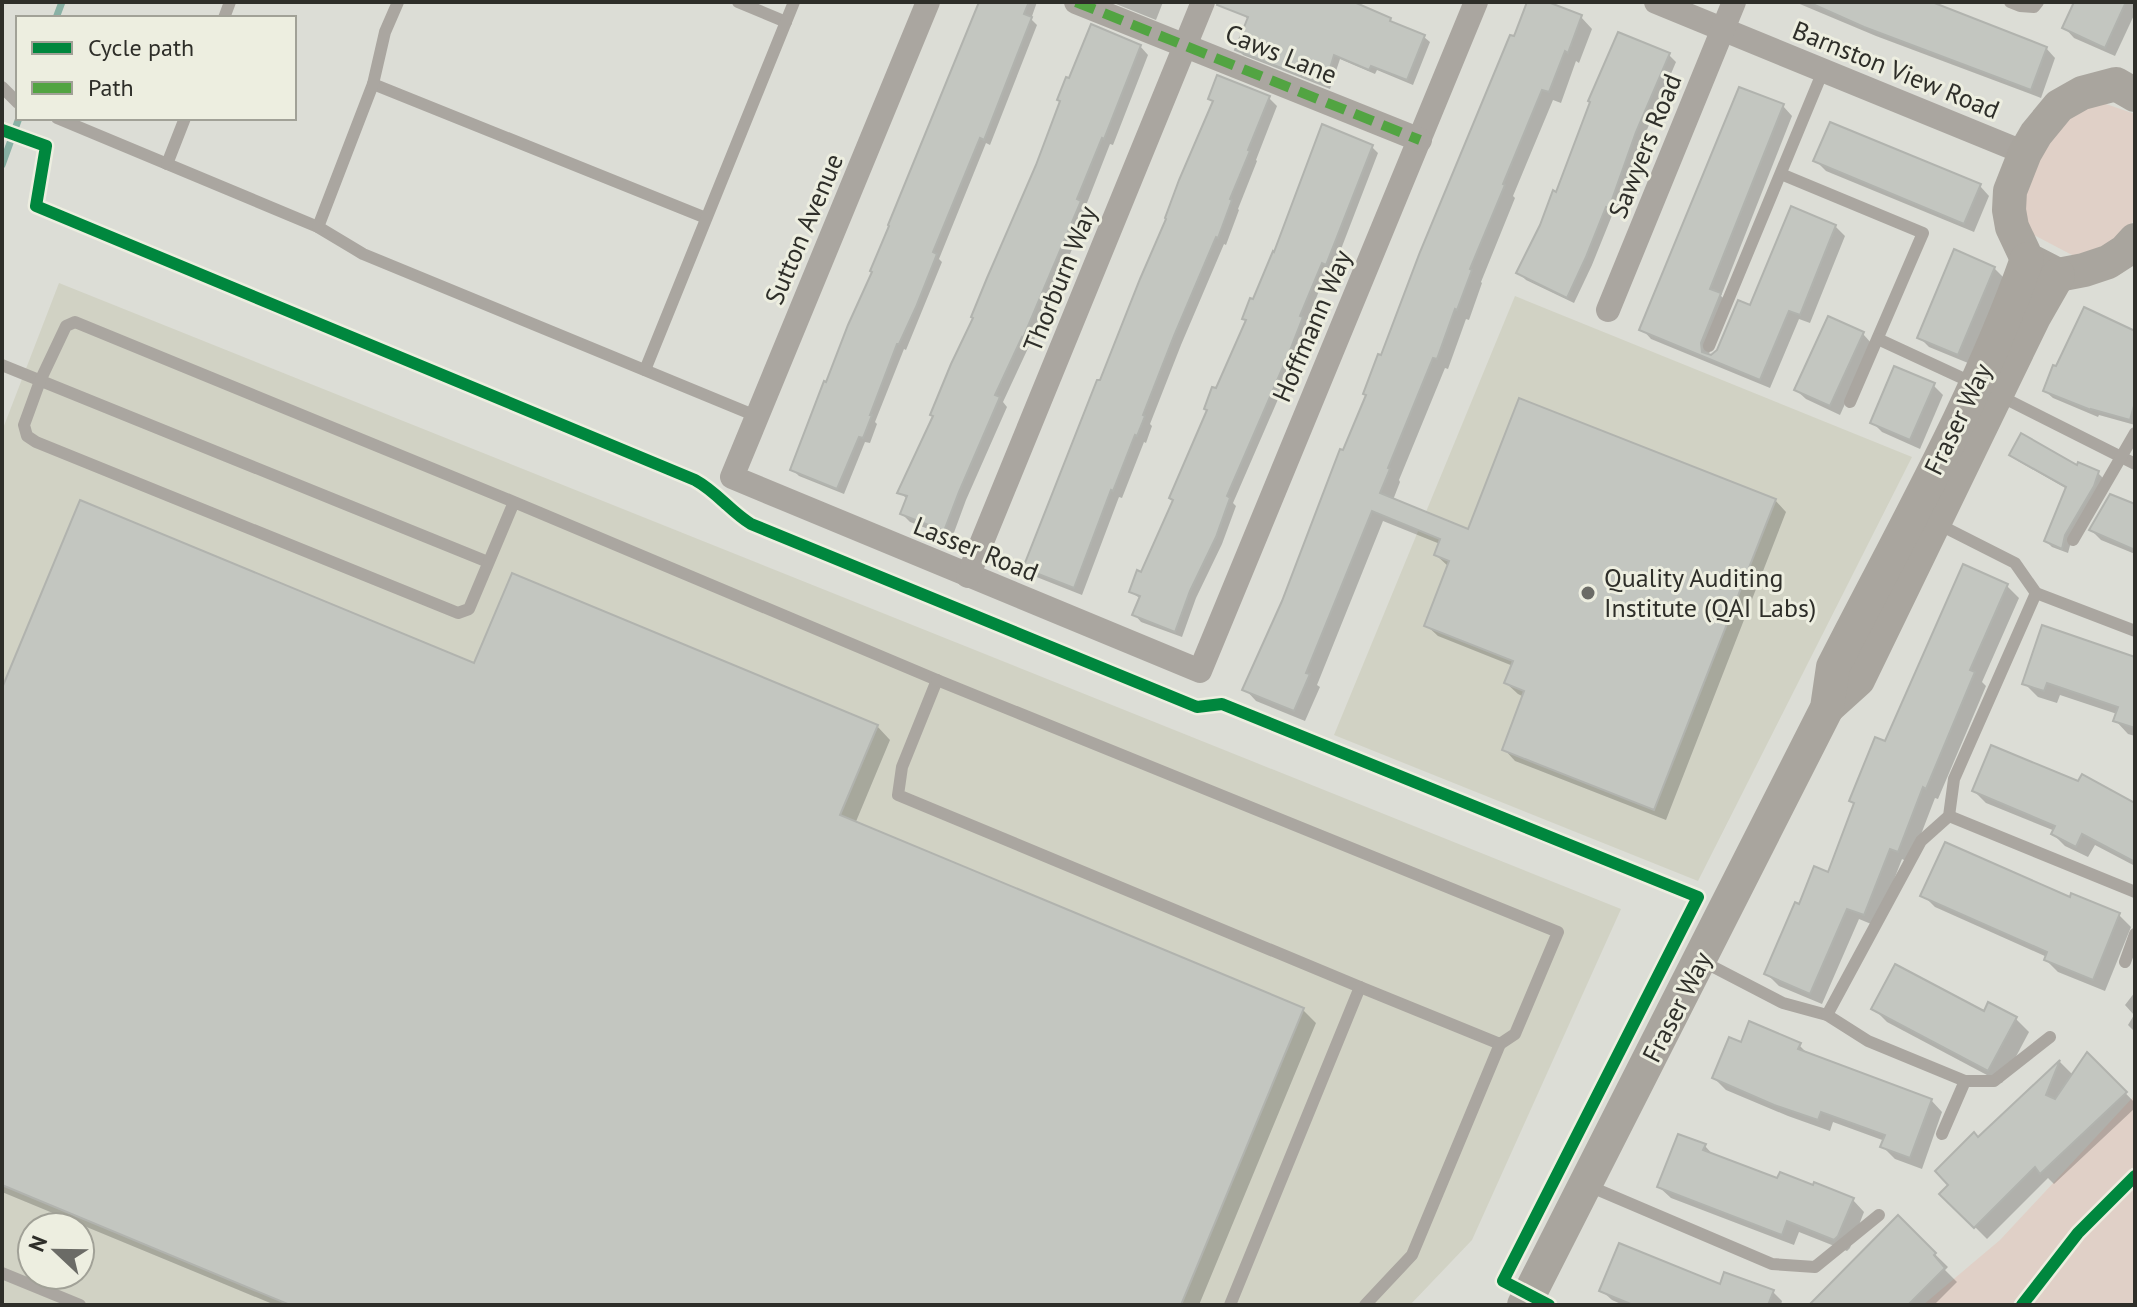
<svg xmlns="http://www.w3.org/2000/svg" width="2137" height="1307" font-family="'PT Sans',sans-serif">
	<rect width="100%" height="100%" fill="#dcddd6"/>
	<g fill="#d1d2c4" fill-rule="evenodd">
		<path d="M59,283l1562,626 -149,331 -62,65h-1408v-874zM32,1227h48v48h-48z"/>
		<polygon points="1515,296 1912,457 1698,881 1334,735"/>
	</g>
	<g fill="#e0d0c7">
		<polygon points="2103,103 2135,114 2135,218 2126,233 2088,255 2072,255 2034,235 2024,217 2027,183 2047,143 2074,109"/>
		<polygon points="2135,1095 2135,1305 1923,1305 2000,1240"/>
	</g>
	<g fill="#0003">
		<polygon points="981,2 1037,2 1031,19 1037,25 990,145 986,143 939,259 942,262 906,350 904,349 875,422 877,424 870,443 865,442 844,494 799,476 793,470"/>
		<polygon points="1111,2 1163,2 1156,20"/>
		<polygon points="1246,2 1347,2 1424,37 1430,42 1413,85 1377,70 1375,74 1340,59 1330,89 1243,55 1238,49 1249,20 1241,13"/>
		<polygon points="1529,2 1543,2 1581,17 1592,29 1579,63 1576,61 1561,103 1553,100 1513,196 1515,198 1481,282 1482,283 1469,320 1466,319 1448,369 1445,368 1399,480 1400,482 1393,500 1469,531 1775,500 1786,512 1666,820 1515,761 1504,749 1524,697 1518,694 1506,683 1513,666 1438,636 1426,625 1449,567 1436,555 1440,544 1383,521 1317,685 1320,687 1305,721 1256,701 1245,689 1284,602 1382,357"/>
		<polygon points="1795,2 1925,2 2046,48 2055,58 2041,98 1876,36"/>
		<polygon points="2076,2 2135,2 2135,13 2115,56 2074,38 2065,28"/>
		<polygon points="1140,46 1148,55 1113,145 1110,144 1085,208 1088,211 1032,345 1030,344 1003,402 1007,407 966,500 952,538 910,522 902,514 908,500 900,492"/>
		<polygon points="1669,55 1676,62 1643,139 1616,214 1613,213 1592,265 1574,303 1526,280 1519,273 1557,194"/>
		<polygon points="1210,98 1269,98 1277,106 1256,160 1257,161 1238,209 1239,210 1226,245 1224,244 1181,345 1150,424 1152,426 1146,443 1144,442 1122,498 1119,497 1082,595 1034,576 1026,567 1214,103"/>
		<polygon points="1783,106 1792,116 1721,296 1730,304 1708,356 1716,354 1751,307 1835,226 1845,236 1810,323 1799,319 1770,388 1651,339 1642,329"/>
		<polygon points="1372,147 1378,153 1333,270 1328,268 1306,324 1308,326 1295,360 1233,503 1236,506 1222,544 1196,598 1182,637 1141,622 1135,615 1141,599 1131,592 1142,574 1175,501 1217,391 1254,301"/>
		<polygon points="1816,161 1980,186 1989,196 1974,232 1826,171"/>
		<polygon points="1994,268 2004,278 1968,363 1929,347 1920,338"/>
		<polygon points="1863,334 1872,344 1840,415 1806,399 1796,390"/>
		<polygon points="2135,335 2135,425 2099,415 2098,417 2053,398 2045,391"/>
		<polygon points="1933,385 1943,395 1920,449 1882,432 1872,422"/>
		<polygon points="2011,455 2098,473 2104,479 2071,542 2068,553 2052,547 2046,541 2067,489 2018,461"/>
		<polygon points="2135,506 2135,554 2101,540 2091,530"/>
		<polygon points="2007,586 2019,598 1982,682 1986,686 1938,799 1935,798 1910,863 1902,859 1876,926 1859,919 1822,1004 1779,986 1767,974 1800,907 1829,874 1855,805 1851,801 1886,744"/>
		<polygon points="2135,659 2135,736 2128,734 2115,720 2117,714 2060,695 2057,703 2038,697 2024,683"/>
		<polygon points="476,666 877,726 890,740 855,824 1303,1010 1316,1023 1199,1305 275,1305 2,1192 2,693"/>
		<polygon points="1974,791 2135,805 2135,866 2095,845 2088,857 2065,846 2053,834 2055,831 1986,803"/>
		<polygon points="1923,895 2071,900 2119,915 2131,927 2105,991 2058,972 2046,960 2047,957 1935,907"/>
		<polygon points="2135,992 2135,1032 2128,1025 2134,1015 2125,1005"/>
		<polygon points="1874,1009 2016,1019 2029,1032 2002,1083 1887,1022"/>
		<polygon points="1742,1044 1799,1045 1811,1057 1931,1100 1942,1112 1922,1169 1895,1159 1883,1147 1885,1141 1833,1122 1830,1131 1788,1116 1726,1090 1714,1078"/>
		<polygon points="2060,1062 2073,1075 2106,1073 2135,1103 2135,1108 2054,1184 2048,1178 1987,1239 1942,1194 1951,1185 1978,1139"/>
		<polygon points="1705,1146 1715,1157 1778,1181 1853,1200 1864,1212 1850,1248 1847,1251 1799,1232 1794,1245 1671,1198 1659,1187"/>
		<polygon points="1898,1218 1948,1267 1945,1270 1957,1282 1934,1305 1821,1305"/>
		<polygon points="1721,1287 1773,1292 1782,1301 1781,1305 1623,1305 1612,1300 1602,1291"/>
	</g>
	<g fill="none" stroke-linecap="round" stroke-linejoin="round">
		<g stroke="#89b1a5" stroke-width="7">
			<polyline points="56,18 62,2"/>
			<polyline points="2,165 19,118"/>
		</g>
	</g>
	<g fill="#c3c6c0" stroke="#b1b3ae" stroke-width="2">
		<polygon points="979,2 1029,2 1024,14 1032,17 984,140 980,138 933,252 937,254 916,307 899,344 897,344 870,415 872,415 863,438 859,437 837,489 790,470 824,381 826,382 848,325 872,272 870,271 889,226 888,225"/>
		<polygon points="1218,2 1354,2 1391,18 1390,21 1425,35 1407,80 1371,66 1369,70 1334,55 1325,85 1235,50 1248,17 1217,5"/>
		<polygon points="1527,2 1548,2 1582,15 1568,53 1565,51 1549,92 1542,90 1503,184 1505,185 1470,269 1472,270 1457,310 1455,309 1437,359 1433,358 1388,468 1390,469 1380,493 1468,529 1519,398 1776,499 1654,810 1502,750 1524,691 1504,683 1513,661 1424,626 1449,561 1434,555 1440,539 1372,511 1306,673 1310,674 1294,711 1242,690 1282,601 1340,449 1343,450 1366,395 1363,394 1378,354 1381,355 1420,252 1510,35 1514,36"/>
		<polygon points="1808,2 1932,2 2047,47 2031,90 1864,27"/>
		<polygon points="2074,2 2126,2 2105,48 2062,28"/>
		<polygon points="1091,24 1141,45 1104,139 1102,138 1077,199 1081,201 1023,338 1022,337 995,395 1000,397 959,492 944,531 900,514 907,496 897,493 933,416 930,415 951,364 973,318 971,317 987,278 1036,165 1060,101 1057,100 1066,77 1069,78"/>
		<polygon points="1618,32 1670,53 1636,132 1609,208 1606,207 1586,257 1567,298 1516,273 1540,225 1553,190 1556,192 1590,102 1588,101"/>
		<polygon points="1217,75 1270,96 1248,150 1250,151 1230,199 1232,200 1218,238 1216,237 1174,336 1143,415 1145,416 1137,436 1135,435 1113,491 1111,490 1074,588 1023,568 1097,380 1100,380 1140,279 1166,219 1165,218 1179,180 1213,101 1208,99"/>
		<polygon points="1739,87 1784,104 1710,289 1721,293 1701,343 1702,352 1711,355 1717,350 1738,300 1750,305 1791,206 1836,225 1800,315 1789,311 1760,380 1639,330"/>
		<polygon points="1830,122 1981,184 1964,224 1813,161"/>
		<polygon points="1322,124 1373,145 1326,265 1322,263 1300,316 1303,317 1289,353 1227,496 1230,498 1216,537 1190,591 1175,632 1132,615 1140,596 1129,592 1137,570 1141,572 1173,500 1169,498 1207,410 1204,409 1212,387 1216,388 1246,320 1242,319 1250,298 1253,299 1273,251 1274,252"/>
		<polygon points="1954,249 1995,267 1958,355 1917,338"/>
		<polygon points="2084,307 2135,331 2135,402 2130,420 2091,409 2091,410 2043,391 2053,365 2056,366"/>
		<polygon points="1828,316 1864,332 1830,406 1794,390"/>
		<polygon points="1894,366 1935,383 1910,440 1870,423"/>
		<polygon points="2021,433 2077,465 2078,462 2099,471 2094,486 2065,535 2062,549 2044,541 2066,487 2009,455"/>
		<polygon points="2110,494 2135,504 2135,550 2089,530"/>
		<polygon points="80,500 474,663 512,573 878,725 840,815 1304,1008 1181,1305 290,1305 2,1185 2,688"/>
		<polygon points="1963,564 2008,584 1970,670 1975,672 1926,789 1923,787 1898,852 1890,849 1864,915 1847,909 1810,994 1764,974 1795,902 1799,904 1814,866 1828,872 1854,803 1849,801 1875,737 1885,741"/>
		<polygon points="2042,625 2135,657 2135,728 2113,721 2118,707 2047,683 2044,691 2022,684"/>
		<polygon points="1991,745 2078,781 2082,774 2135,803 2135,862 2082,834 2076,847 2051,834 2055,826 1972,791"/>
		<polygon points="1945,842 2070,897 2071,893 2120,913 2093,980 2044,960 2047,952 1920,896"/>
		<polygon points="1895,964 1984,1011 1988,1002 2017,1017 1988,1071 1871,1009"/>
		<polygon points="1749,1021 1801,1043 1798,1049 1932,1099 1910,1158 1880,1147 1885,1135 1821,1112 1818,1120 1774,1105 1712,1078 1729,1037 1741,1042"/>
		<polygon points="2087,1052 2127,1092 2040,1174 2035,1167 1974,1228 1939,1194 1948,1185 1935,1171 1974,1132 1978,1137 2060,1060 2046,1095 2055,1099"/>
		<polygon points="1678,1134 1706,1144 1703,1150 1777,1178 1780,1172 1813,1185 1814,1182 1854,1198 1838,1236 1834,1240 1787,1221 1782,1235 1657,1187"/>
		<polygon points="1898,1215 1936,1253 1934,1255 1945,1268 1908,1305 1809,1305"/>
		<polygon points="1619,1243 1720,1284 1724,1272 1774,1290 1768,1305 1633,1305 1599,1291"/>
	</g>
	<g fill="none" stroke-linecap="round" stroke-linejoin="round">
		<g stroke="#aaa6a0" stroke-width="12">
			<polyline points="738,2 786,22"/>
			<polyline points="2010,2 2020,6 2034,7 2038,2"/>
			<polyline points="224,18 230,2"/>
			<polyline points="373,84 706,218"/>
			<polyline points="2,87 18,103"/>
			<polyline points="57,118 318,227 363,254 756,416"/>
			<polyline points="167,164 185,118"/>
			<polyline points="1781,174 1923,233 1850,402"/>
			<polyline points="318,227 373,84 385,32 398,2"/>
			<polyline points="1878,339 1973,383"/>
			<polyline points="1709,346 1823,71"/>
			<polyline points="2,365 488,562"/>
			<polyline points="645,370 794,2"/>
			<polyline points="2000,396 2135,464"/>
			<polyline points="514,502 469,609 458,613 36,442 27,436 24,425 40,381 66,326 75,322 514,502 937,680 902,767 898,795 1360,987 1230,1305"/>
			<polyline points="1938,524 2015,563 2036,593 2135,631"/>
			<polyline points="2073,540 2135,433"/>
			<polyline points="937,680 1558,932 1515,1034 1500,1044 1360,987"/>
			<polyline points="1949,816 2135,892"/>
			<polyline points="1700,960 1783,1003 1827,1015 1868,1041 1965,1081 1994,1081 2050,1037"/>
			<polyline points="2125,962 2135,934"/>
			<polyline points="1827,1015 1921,841 1949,816 1954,779 2036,593"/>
			<polyline points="1942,1134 1965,1081"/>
			<polyline points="1589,1186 1772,1264 1815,1267 1879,1215"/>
			<polyline points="2,1273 80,1305"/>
			<polyline points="1365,1305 1412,1255 1500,1044"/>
		</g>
		<g stroke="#aaa6a0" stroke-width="24">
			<polyline points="928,2 732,477 1200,671 1476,2"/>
			<polyline points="1076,2 1420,140"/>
			<polyline points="1656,2 2025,153"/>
			<polyline points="1608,310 1734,2"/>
			<polyline points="968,576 1203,2"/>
		</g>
		<g stroke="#a9a59e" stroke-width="34">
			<polyline points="2135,95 2116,84 2082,93 2059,106 2036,134 2025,153 2010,191 2009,210 2012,227 2027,259 2058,275 2084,270 2108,262 2125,251 2135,240"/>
			<polyline points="1827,708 1858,680 2034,317 2058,275"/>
			<path d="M1524,1305l303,-597 6,-41c68,-134 144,-266 194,-408"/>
		</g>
		<polyline stroke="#52a442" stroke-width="10" stroke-dasharray="20 10" stroke-linecap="butt" points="1076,2 1420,140"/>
		<g stroke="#edeee0" stroke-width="17">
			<g id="cycleway">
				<path d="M2,130l44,16 -10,60 659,274c22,12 35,31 56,44l446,183 25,-3 476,193 -195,384 46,24"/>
				<polyline points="2022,1305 2078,1233 2135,1176"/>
			</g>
		</g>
		<use href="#cycleway" stroke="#00873e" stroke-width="12"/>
	</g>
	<circle fill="#6b6b66" stroke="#edeee0" stroke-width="3" cx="1588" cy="593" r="8"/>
	<g text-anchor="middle" stroke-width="6" stroke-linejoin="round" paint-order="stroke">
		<g font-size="26" fill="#2e2e29" stroke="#edeee0">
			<text transform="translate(1281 54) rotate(22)" y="9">Caws Lane</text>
			<text transform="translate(1896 70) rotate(22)" y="9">Barnston View Road</text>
			<text transform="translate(1645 146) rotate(-68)" y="9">Sawyers Road</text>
			<text transform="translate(804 229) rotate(-67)" y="9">Sutton Avenue</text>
			<text transform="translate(1060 279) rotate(-68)" y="9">Thorburn Way</text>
			<text transform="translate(1312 326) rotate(-67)" y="9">Hoffmann Way</text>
			<text transform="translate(1958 419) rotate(-64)" y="9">Fraser Way</text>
			<text transform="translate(976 549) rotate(22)" y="9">Lasser Road</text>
			<text transform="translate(1677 1007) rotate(-63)" y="9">Fraser Way</text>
		</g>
		<g font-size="26" fill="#2e2e29" stroke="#edeee0" text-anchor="start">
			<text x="1604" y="587">Quality Auditing<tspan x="1604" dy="30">Institute (QAI Labs)</tspan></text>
		</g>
	</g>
	<rect width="2137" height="1307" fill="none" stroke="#2e2e29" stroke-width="8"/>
	<rect x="16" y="16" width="280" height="104" fill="#edeee0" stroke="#a1a197" stroke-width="2"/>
	<rect x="32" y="42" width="40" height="12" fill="#00873e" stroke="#a1a197" stroke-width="2"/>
	<text x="88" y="56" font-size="24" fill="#2e2e29">Cycle path</text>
	<rect x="32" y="82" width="40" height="12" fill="#52a442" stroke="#a1a197" stroke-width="2"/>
	<text x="88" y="96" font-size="24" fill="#2e2e29">Path</text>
	<g transform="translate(56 1251) rotate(292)"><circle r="38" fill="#edeee0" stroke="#a1a197" stroke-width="2"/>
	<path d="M0-6L14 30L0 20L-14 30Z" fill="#6b6b66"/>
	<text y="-12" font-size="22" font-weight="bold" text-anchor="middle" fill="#2e2e29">N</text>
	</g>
</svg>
